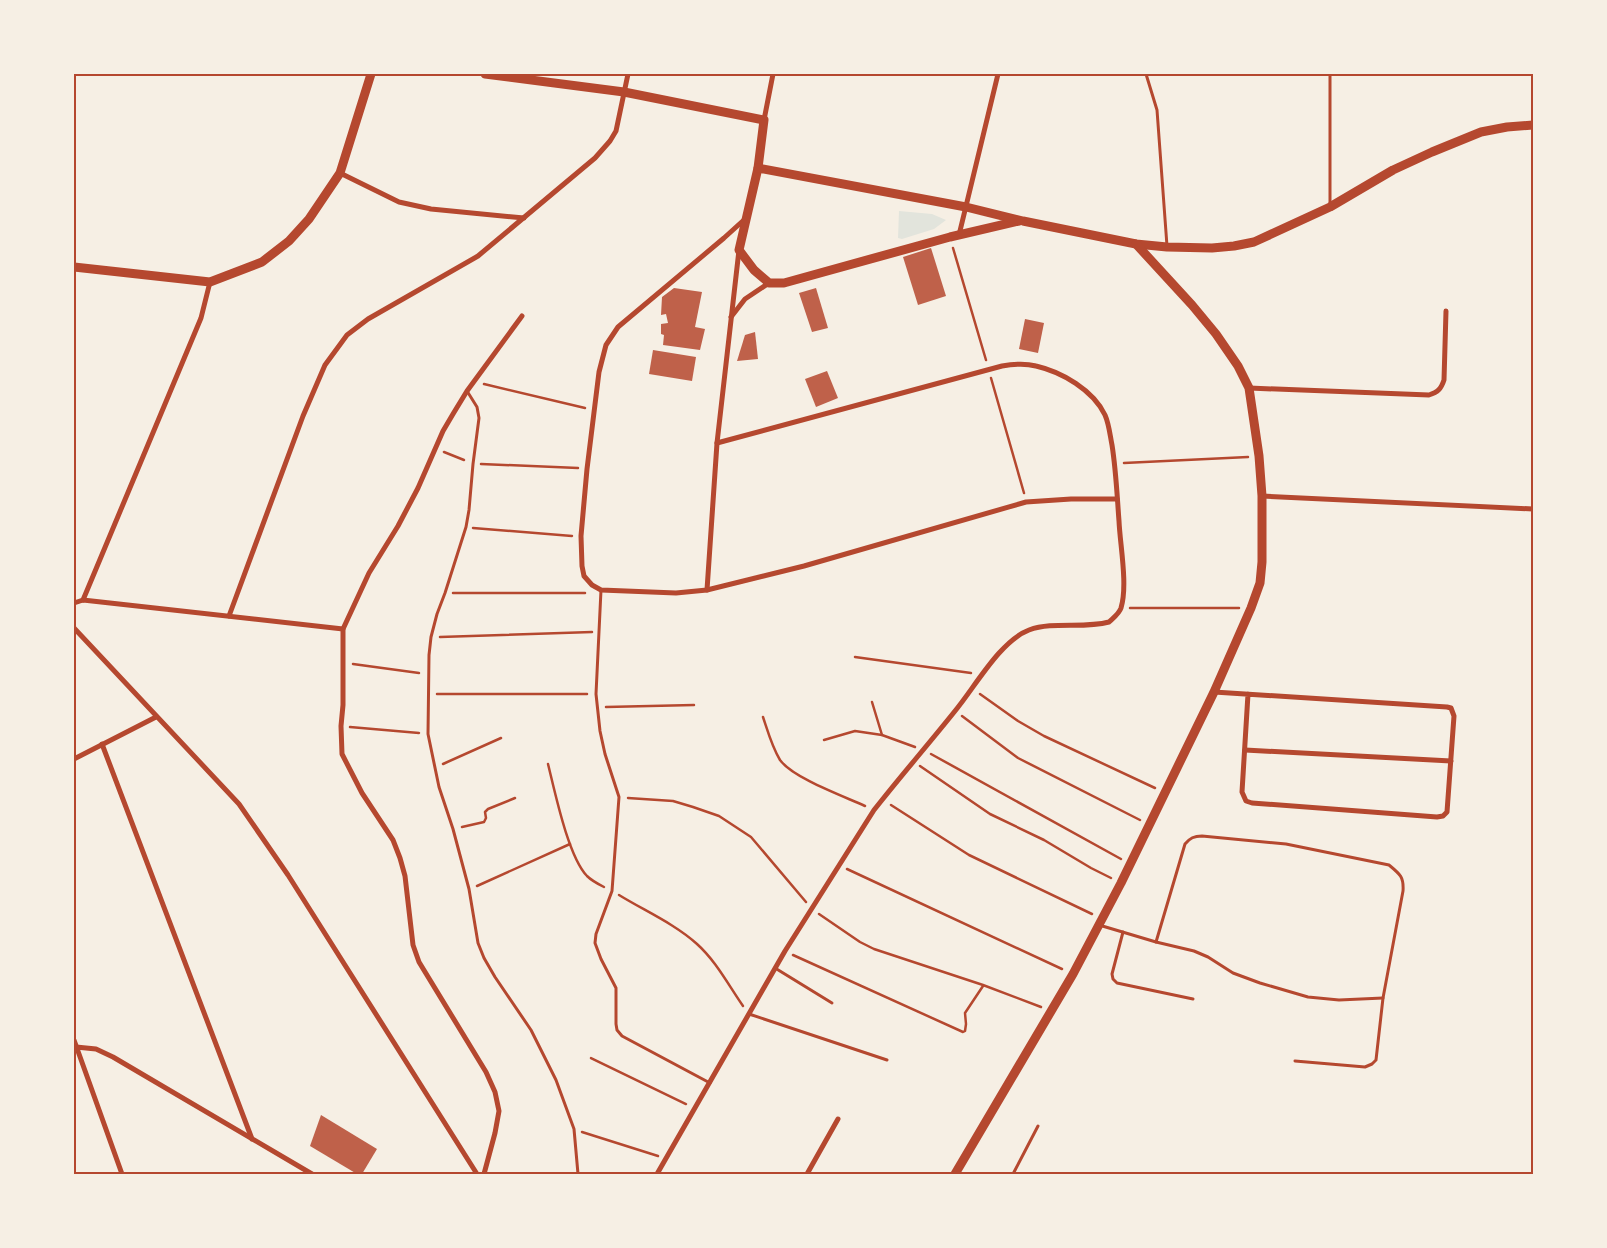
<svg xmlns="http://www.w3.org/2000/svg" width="1607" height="1248" font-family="'Fira Sans',sans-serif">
	<rect width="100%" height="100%" fill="#f6efe4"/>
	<polygon fill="#e2e4dc" points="899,211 932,214 946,220 934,229 902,239 898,238"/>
	<g fill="#bf614a">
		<polygon points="931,248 946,296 918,305 903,257"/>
		<polygon points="674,288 702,292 695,327 705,329 700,350 663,345 664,335 661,334 661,324 668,323 666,314 661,315 662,297"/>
		<polygon points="816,288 828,328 812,332 799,293"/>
		<polygon points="1025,319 1044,323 1038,353 1019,349"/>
		<polygon points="755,332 758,359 737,361 745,335"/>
		<polygon points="653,350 696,357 692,381 649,374"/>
		<polygon points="827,371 838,398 816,407 805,379"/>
		<polygon points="321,1115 377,1149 362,1174 357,1174 310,1146"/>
	</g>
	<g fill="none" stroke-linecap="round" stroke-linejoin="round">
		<g stroke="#b5482f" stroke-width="2.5">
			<polyline points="953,248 986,360"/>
			<polyline points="991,378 1024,493"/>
			<polyline points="484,384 585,408"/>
			<polyline points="444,452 464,460"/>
			<polyline points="1124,463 1248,457"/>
			<polyline points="481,464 578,468"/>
			<polyline points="473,528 572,536"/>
			<polyline points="453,593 585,593"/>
			<polyline points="1130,608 1239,608"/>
			<polyline points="440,637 592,632"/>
			<polyline points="855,657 971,673"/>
			<polyline points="353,664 419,673"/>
			<polyline points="437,694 587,694"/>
			<polyline points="980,694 1018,721 1044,736 1155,788"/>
			<polyline points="872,702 882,735"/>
			<polyline points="606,707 694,705"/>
			<polyline points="962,716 1018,758 1140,820"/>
			<path d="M763,717c5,15 9,30 17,43 13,18 63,36 85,46"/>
			<polyline points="350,727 419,733"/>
			<polyline points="824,740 855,731 882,735 915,747"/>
			<polyline points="931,754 1121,859"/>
			<polyline points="443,764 501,738"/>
			<path d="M548,764c7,28 20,92 39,112 5,5 11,8 17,11"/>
			<polyline points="920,766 990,814 1044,840 1091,868 1111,878"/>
			<polyline points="628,798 673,801 693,807 719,816 751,837 806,902"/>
			<polyline points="891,805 969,855 1092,914"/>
			<polyline points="462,827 484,822 486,818 485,812 488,809 515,798"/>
			<polyline points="847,869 1062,969"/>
			<polyline points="477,886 570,844"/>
			<path d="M619,895c26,16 56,29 78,49 19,17 32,42 46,62"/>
			<polyline points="819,914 860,942 874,949 983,985 1041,1007"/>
			<polyline points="793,955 963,1032 965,1031 966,1024 965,1013 983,986"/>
			<polyline points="591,1058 686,1104"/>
			<polyline points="582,1132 658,1156"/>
		</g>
		<g stroke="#b5482f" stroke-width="3">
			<polyline points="1146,74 1157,110 1167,246"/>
			<polyline points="1330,206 1330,74"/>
			<polyline points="467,391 477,407 479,418 473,464 469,510 466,527 445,593 437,614 431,637 429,655 428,734 439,787 453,829 469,889 478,943 484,958 495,977 531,1030 556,1080 574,1129 578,1174"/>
			<polyline points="601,590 596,694 600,731 605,754 619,797 612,891 596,934 595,943 601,959 616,988 616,1024 617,1030 622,1036 710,1083"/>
			<polyline points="1099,925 1156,942 1194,951 1208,957 1233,973 1260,983 1308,997 1339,1000 1383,998"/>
			<polyline points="1123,932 1112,974 1113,979 1117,983 1193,999"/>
			<path d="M1156,942l29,-98c5,-6 9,-8 17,-8l84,8 103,21c11,9 15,12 14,26l-20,107 -7,62 -4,4 -7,3 -70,-6"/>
			<polyline points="775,968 832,1003"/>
			<polyline points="749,1014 887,1060"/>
			<polyline points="1013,1174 1038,1126"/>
		</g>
		<g stroke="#b5482f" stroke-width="5">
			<polyline points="764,120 773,74"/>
			<polyline points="340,173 399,202 431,209 524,218"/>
			<polyline points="745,219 724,238 618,327 606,345 599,372 587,469 581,536 582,566 584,576 592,585 601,590 676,593 707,590 804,566 1026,502 1071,499 1117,499"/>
			<polyline points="959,235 998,74"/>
			<polyline points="731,317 745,299 769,283"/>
			<path d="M1249,388l180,7c9,-3 12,-6 15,-15l2,-69"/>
			<polyline points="1262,496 1533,509"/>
			<polyline points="707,590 717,443 739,250"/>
			<polyline points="83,600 201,318 210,282"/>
			<polyline points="74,603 83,600 343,629"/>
			<polyline points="229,616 303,416 325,365 347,335 368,319 478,256 595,158 610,141 616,131 628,74"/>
			<polyline points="74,628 239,804 288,875 477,1174"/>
			<polyline points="1214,692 1447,707 1451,708 1454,716 1447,812 1443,816 1437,817 1252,803 1246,801 1242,792 1248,694"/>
			<polyline points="102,744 252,1139"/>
			<polyline points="1245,750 1451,761"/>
			<polyline points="74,759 156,717"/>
			<polyline points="74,1040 122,1174"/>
			<polyline points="74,1048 76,1047 96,1049 113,1057 312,1174"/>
			<polyline points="484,1174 495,1133 499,1111 495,1092 486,1072 419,962 413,945 405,876 400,858 393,840 362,793 342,754 341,726 343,705 343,629 369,573 398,526 418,488 443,431 453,414 467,391 522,316"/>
			<path d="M657,1174l128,-223 89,-141 8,-10c24,-30 49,-59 73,-89 20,-24 45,-70 74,-81 25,-9 54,-1 80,-8 4,-4 10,-8 12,-14 7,-23 -1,-63 -2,-87 -2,-26 -3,-51 -7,-76 -2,-10 -3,-21 -7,-30 -12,-25 -43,-43 -69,-49 -11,-3 -23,-2 -34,0l-285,77"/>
			<polyline points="807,1174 838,1119"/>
		</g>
		<g stroke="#b5482f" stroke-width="9">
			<polyline points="485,74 624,92 764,120 758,168 739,250 754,270 769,283 784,283 950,237 1019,221"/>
			<polyline points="758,168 966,207 1023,221 1136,244 1167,247 1212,248 1234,246 1254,242 1330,207 1393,170 1432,152 1481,132 1507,127 1533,125"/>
			<polyline points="74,267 210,282 262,262 289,241 309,219 340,173 371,74"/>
			<polyline points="955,1174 1073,974 1121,883 1214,692 1251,608 1260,583 1262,562 1262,496 1259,456 1249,388 1238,366 1216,334 1192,305 1136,244"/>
		</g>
	</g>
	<rect width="1607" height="1248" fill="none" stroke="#f6efe4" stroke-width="150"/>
	<rect x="75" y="75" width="1457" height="1098" fill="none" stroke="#b5482f" stroke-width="2"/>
</svg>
